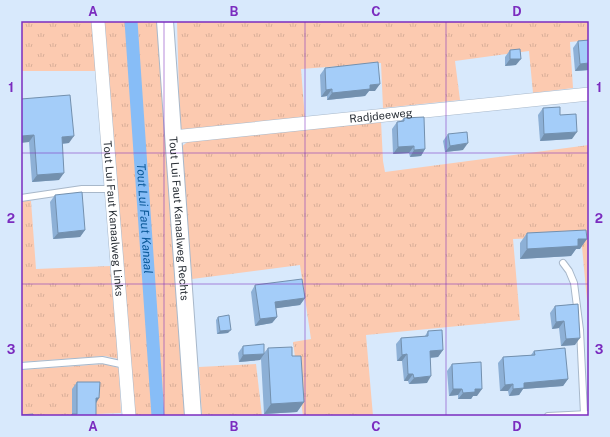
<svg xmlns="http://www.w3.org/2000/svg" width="610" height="437" font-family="'Public Sans',sans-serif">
	<defs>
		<pattern id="grass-tufts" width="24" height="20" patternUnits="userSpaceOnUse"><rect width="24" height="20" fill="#fccab0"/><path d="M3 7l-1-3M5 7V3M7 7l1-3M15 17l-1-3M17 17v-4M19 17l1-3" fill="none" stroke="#d8ae98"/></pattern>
	</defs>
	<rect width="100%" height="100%" fill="#d8e9fc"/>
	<g fill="url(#grass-tufts)">
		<polygon points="35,21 93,21 97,71 21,71 21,22"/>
		<polygon points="103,21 158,21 185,416 133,416"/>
		<polygon points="177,21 589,21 589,40 570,42 573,88 533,93 529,51 455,61 460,100 383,108 381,63 301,69 305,119 180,132"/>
		<polygon points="381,121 383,161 385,172 589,145 589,322 581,236 513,239 520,320 366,335 373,416 303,416 293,342 311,339 300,265 192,279 181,147 190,140"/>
		<polygon points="21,201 31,201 36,269 110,266 119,359 105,356 21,362"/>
		<polygon points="104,364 119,368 121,413 51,416 21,416 21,370"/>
		<polygon points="256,364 262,416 202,416 199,367"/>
	</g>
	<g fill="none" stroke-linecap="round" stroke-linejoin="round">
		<path stroke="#87bdf7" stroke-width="13" id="s1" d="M131,21l27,395"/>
		<g stroke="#a8b8ca" stroke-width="8">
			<g id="service">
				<polyline points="21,198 82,189 112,189"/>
				<polyline points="563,263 569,271 574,283 580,330 584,414"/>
				<polyline points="21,366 102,360 125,365"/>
				<polyline points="548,416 589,414"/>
			</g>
		</g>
		<g stroke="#a8b8ca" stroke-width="14">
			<g id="minor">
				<path id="s2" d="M98,21l31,395"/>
				<path id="s3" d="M173,137l416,-43"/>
			</g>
		</g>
		<g stroke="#a8b8ca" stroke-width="18">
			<g id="tertiary">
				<path id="s4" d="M165,21l28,395"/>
			</g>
		</g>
		<use href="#service" stroke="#fff" stroke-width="6"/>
		<use href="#minor" stroke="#fff" stroke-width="13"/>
		<use href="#tertiary" stroke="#fff" stroke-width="16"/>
	</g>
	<g fill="#8db0d6">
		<polygon points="589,40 589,70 575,71 573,48 578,41"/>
		<polygon points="510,50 516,65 505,66 505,57"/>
		<polygon points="325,68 375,91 369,91 365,96 327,100 327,96 321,97 320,75"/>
		<polygon points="21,99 69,143 62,144 59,180 32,182 29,142"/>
		<polygon points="543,108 560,115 572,139 540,141 538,115"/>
		<polygon points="404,118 425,149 421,156 410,157 409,153 393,154 392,129 397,122 401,121"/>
		<polygon points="448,134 463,150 445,152 443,141"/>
		<polygon points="55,195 85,230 80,237 53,239 50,202"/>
		<polygon points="527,233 580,249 576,249 571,256 520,259 520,243"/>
		<polygon points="255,285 305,298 300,305 276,308 277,317 272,323 255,326 251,292"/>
		<polygon points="578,304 575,345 561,346 559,328 552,329 550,313 555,306"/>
		<polygon points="218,317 228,333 217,334 216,320"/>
		<polygon points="428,331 443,350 438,357 430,358 427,383 409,384 408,381 404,381 402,361 397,361 396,344 401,338 425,336"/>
		<polygon points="243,346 264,353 268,348 292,356 304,402 297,412 264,414 261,359 260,360 239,362 238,353"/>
		<polygon points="534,351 568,379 563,386 523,389 519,395 509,396 508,391 500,391 498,363 503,357 531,355"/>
		<polygon points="452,364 477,396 473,396 471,399 458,399 458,395 449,396 447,371"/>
		<polygon points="77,382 96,403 96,416 71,416 72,414 72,389"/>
	</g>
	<g fill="#7390ae">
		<polygon points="510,59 521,59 516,65 505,66"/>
		<polygon points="589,63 589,70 575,71 580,64"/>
		<polygon points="380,84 375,91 369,91 365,96 327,100 332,93 370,85"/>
		<polygon points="332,89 327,96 321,97 326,90"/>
		<polygon points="577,132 572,139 540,141 544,134"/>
		<polygon points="34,135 29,142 21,143 21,136"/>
		<polygon points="74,136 69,143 56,144 62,137"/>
		<polygon points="468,143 463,150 445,152 450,146"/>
		<polygon points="414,146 409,153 393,154 398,147"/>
		<polygon points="425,149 421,156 410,157 414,150"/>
		<polygon points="64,173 59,180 32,182 37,175"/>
		<polygon points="85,230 80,237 53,239 58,233"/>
		<polygon points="578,239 587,239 580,249 576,249 571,256 520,259 527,249"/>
		<polygon points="305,298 300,305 271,309 275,302"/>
		<polygon points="277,317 272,323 255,326 260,319"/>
		<polygon points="564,321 559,328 552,329 556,322"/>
		<polygon points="231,330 228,333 217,334 220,331"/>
		<polygon points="580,338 575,345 561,346 566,339"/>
		<polygon points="443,350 438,357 425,358 430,351"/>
		<polygon points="264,354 260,360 239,362 243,355"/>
		<polygon points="407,354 402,361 397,361 402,355"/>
		<polygon points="408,374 413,374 408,381 404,381"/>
		<polygon points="431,376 427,383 409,384 414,378"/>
		<polygon points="568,379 563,386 523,389 519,395 509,396 513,389 524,383"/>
		<polygon points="513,384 508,391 500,391 505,385"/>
		<polygon points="453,389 462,389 458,395 449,396"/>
		<polygon points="475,389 482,389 477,396 473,396 471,399 458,399 463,393"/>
		<polygon points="96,398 99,398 95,405"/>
		<polygon points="304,402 297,412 264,414 271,404"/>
	</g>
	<g fill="#a4cdf9" stroke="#7390ae">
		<polygon points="589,40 589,63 580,64 578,41"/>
		<polygon points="520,49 521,59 510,59 510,50"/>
		<polygon points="378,62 380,84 370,85 370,89 332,93 332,89 326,90 325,68"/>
		<polygon points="70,95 74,136 62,137 64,173 37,175 34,135 21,136 21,99"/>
		<polygon points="560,107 560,115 576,114 577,132 544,134 543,108"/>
		<polygon points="424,117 425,149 414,150 414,146 398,147 397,122 404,121 404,118"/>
		<polygon points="467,132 468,143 450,146 448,134"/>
		<polygon points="82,192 85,230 58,233 55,195"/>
		<polygon points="586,230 587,239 578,239 578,246 527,249 527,233"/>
		<polygon points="302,279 305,298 275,302 277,317 260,319 255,285"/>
		<polygon points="578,304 580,338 566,339 564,321 556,322 555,306"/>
		<polygon points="229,315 231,330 220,331 218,317"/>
		<polygon points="442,330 443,350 430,351 431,376 414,378 413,374 408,374 407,354 402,355 401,338 428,336 428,331"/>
		<polygon points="264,344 264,354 243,355 243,346"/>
		<polygon points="292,347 292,356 301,356 304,402 271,404 268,348"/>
		<polygon points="565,348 568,379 524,383 524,388 513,389 513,384 505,385 503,357 535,355 534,351"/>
		<polygon points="481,362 482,389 475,389 475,392 463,393 462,389 453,389 452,364"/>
		<polygon points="77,382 100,382 99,398 96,398 96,416 72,416 72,414 77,414"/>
		<polygon points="33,414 33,416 21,416 21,415"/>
	</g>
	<path fill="none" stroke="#7b2cbf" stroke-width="1" stroke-opacity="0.55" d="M164,21v395M305,21v395M446,21v395M21,153h568M21,284h568"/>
	<g text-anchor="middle" stroke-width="4" stroke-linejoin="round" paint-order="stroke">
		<g font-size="11" fill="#2a3037" stroke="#d8e9fc">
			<text dy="4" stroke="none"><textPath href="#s3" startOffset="209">Radjdeeweg</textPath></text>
			<text dy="4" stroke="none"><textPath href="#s2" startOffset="198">Tout Lui Faut Kanaalweg Links</textPath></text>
			<text dy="4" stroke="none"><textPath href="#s4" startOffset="198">Tout Lui Faut Kanaalweg Rechts</textPath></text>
		</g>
		<g font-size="12" font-style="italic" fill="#0b5999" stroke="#d8e9fc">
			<text dy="4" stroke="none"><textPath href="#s1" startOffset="198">Tout Lui Faut Kanaal</textPath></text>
		</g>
	</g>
	<rect width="610" height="437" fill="none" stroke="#d8e9fc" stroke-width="44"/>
	<rect x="22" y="22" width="566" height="393" fill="none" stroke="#7b2cbf" stroke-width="1.5"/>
	<g font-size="13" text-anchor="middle" font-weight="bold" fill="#7b2cbf">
		<text x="93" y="16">A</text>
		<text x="234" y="16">B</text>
		<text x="376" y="16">C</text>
		<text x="517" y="16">D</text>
		<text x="11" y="92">1</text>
		<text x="599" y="92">1</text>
		<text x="11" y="223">2</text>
		<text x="599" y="223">2</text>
		<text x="11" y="354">3</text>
		<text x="599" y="354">3</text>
		<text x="93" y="431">A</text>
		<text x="234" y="431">B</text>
		<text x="376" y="431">C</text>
		<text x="517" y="431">D</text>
	</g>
</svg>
